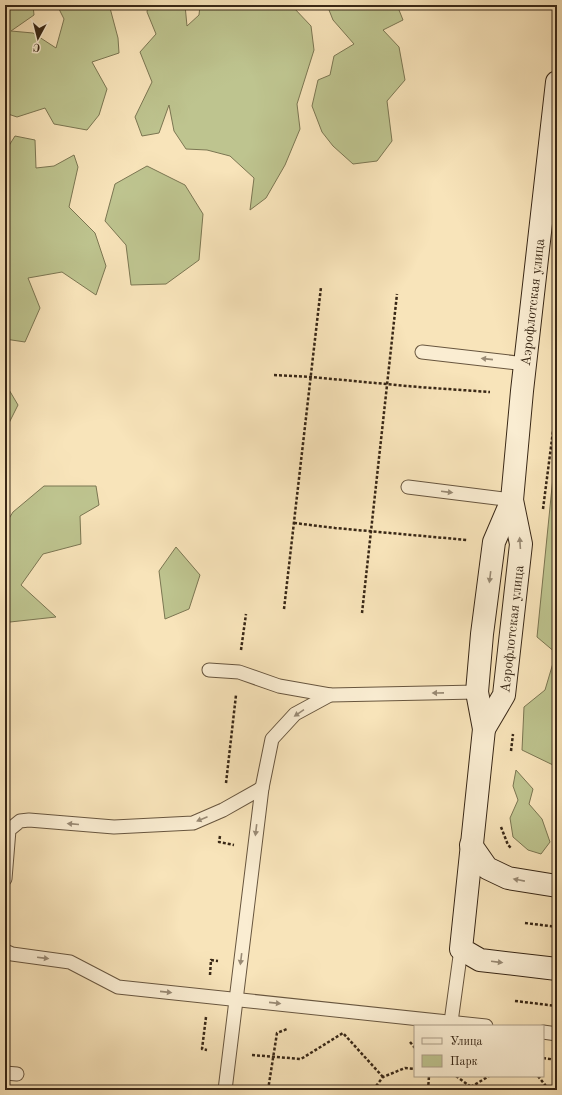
<svg xmlns="http://www.w3.org/2000/svg" width="562" height="1095" font-family="'Old Standard TT',serif">
	<rect width="100%" height="100%" fill="#f8e4ba"/>
	<filter id="stains"><feTurbulence type="fractalNoise" baseFrequency=".005" numOctaves="4"/><feColorMatrix values="0 0 0 0 .2 0 0 0 0 .09 0 0 0 0 .02 0 0 0 .5 -.17"/></filter>
	<radialGradient id="worn" r=".72"><stop offset=".6" stop-color="#630" stop-opacity="0"/><stop offset="1" stop-color="#630" stop-opacity=".3"/></radialGradient>
	<g fill="#bec48f" stroke="#7b7652">
		<polygon points="5,5 33,5 34,15 11,31 33,33 56,48 64,19 57,5 111,5 110,8 118,38 119,53 92,62 107,89 99,115 87,130 54,124 45,108 17,117 5,113"/>
		<polygon points="148,5 185,5 187,26 199,15 200,5 296,5 293,7 311,26 314,50 297,104 300,129 285,165 266,198 250,210 254,178 230,156 207,150 186,149 174,131 169,105 159,133 142,136 135,117 152,82 140,52 156,34 147,12"/>
		<polygon points="327,5 397,5 403,20 383,30 399,47 405,80 387,101 392,141 377,161 353,164 333,146 322,132 312,106 318,80 330,75 334,56 354,44 333,20"/>
		<polygon points="15,136 35,140 36,168 54,166 74,155 78,167 69,207 95,233 106,266 96,295 62,272 28,278 40,308 25,342 5,339 5,152"/>
		<polygon points="147,166 185,185 203,214 199,260 166,284 131,285 126,245 105,221 115,184"/>
		<polygon points="5,383 18,405 5,431"/>
		<polygon points="556,447 557,447 557,775 553,765 522,750 524,707 545,690 556,653 537,637"/>
		<polygon points="44,486 96,486 99,505 80,516 81,544 43,554 21,585 56,617 10,622 5,621 5,525 13,512"/>
		<polygon points="176,547 200,575 189,609 165,619 159,571"/>
		<polygon points="516,770 533,789 529,804 542,819 550,842 541,854 528,850 513,837 510,818 518,800 513,786"/>
	</g>
	<g fill="none" stroke-linecap="round" stroke-linejoin="round">
		<g stroke="#68563f" stroke-width="15">
			<g id="service">
				<polyline points="422,352 526,364"/>
				<polyline points="408,487 512,500"/>
				<polyline points="209,670 239,672 279,686 330,695"/>
				<polyline points="5,879 9,830 20,821 29,820 114,827 193,823 223,810 262,788"/>
				<polyline points="5,951 12,954 70,962 118,987 486,1026"/>
				<polyline points="451,1022 461,949"/>
				<polyline points="543,1032 557,1034"/>
				<polyline points="5,1073 17,1074"/>
				<polyline points="225,1090 262,788 272,739 295,714 330,695 477,692"/>
			</g>
		</g>
		<g stroke="#382716" stroke-width="24">
			<g id="secondary">
				<polyline points="512,500 494,542 482,634 477,692 484,729 461,949 480,960 557,969"/>
				<path id="s1" d="M484,729l20,-34 17,-151 -9,-44 10,-109 35,-309"/>
				<polyline points="471,845 487,868 508,878 557,886"/>
			</g>
		</g>
		<g stroke="#382716" stroke-width="2.5" stroke-dasharray="3 2" stroke-linecap="butt">
			<polyline points="274,375 311,377 418,387 490,392"/>
			<polyline points="543,509 557,400"/>
			<polyline points="294,523 335,528 467,540"/>
			<polyline points="284,609 321,287"/>
			<polyline points="362,613 397,294"/>
			<polyline points="241,650 246,614"/>
			<polyline points="511,751 513,734"/>
			<polyline points="226,783 236,695"/>
			<polyline points="501,827 508,845 512,849"/>
			<polyline points="220,836 219,842 234,845"/>
			<polyline points="525,923 557,927"/>
			<polyline points="210,975 211,960 218,961"/>
			<polyline points="515,1001 557,1006"/>
			<polyline points="206,1017 202,1049 207,1050"/>
			<polyline points="410,1042 415,1048"/>
			<polyline points="252,1055 301,1059 343,1033 383,1077"/>
			<polyline points="543,1058 557,1060"/>
			<polyline points="456,1076 471,1087 472,1090"/>
			<polyline points="538,1076 549,1090"/>
			<polyline points="471,1087 489,1076"/>
			<polyline points="268,1090 277,1033 287,1029"/>
			<polyline points="373,1090 383,1077 405,1068 415,1069"/>
			<polyline points="428,1090 429,1076"/>
		</g>
		<use href="#service" stroke="#faedd2" stroke-width="13"/>
		<use href="#secondary" stroke="#faedd2" stroke-width="22"/>
	</g>
	<defs><path id="oneway-solid" d="M-6-.8H1V-3.2L6.5 0L1 3.2V.8H-6Z"/></defs>
	<g fill="#998a74">
		<use href="#oneway-solid" transform="translate(487 359) rotate(-174)"/>
		<use href="#oneway-solid" transform="translate(447 492) rotate(7)"/>
		<use href="#oneway-solid" transform="translate(520 543) rotate(-94)"/>
		<use href="#oneway-solid" transform="translate(490 577) rotate(97)"/>
		<use href="#oneway-solid" transform="translate(438 693) rotate(179)"/>
		<use href="#oneway-solid" transform="translate(299 713) rotate(146)"/>
		<use href="#oneway-solid" transform="translate(202 819) rotate(157)"/>
		<use href="#oneway-solid" transform="translate(73 824) rotate(-175)"/>
		<use href="#oneway-solid" transform="translate(256 830) rotate(97)"/>
		<use href="#oneway-solid" transform="translate(519 880) rotate(-169)"/>
		<use href="#oneway-solid" transform="translate(43 958) rotate(7)"/>
		<use href="#oneway-solid" transform="translate(241 959) rotate(97)"/>
		<use href="#oneway-solid" transform="translate(497 962) rotate(7)"/>
		<use href="#oneway-solid" transform="translate(166 992) rotate(6)"/>
		<use href="#oneway-solid" transform="translate(275 1003) rotate(6)"/>
	</g>
	<g text-anchor="middle" stroke-width="4" stroke-linejoin="round" paint-order="stroke">
		<g font-size="14" fill="#382716" stroke="#faedd2">
			<text dy="5" stroke="none"><textPath href="#s1" startOffset="435">Аэрофлотская улица</textPath></text>
			<text dy="5" stroke="none"><textPath href="#s1" startOffset="106">Аэрофлотская улица</textPath></text>
		</g>
	</g>
	<rect width="562" height="1095" fill="none" stroke="#f8e4ba" stroke-width="20"/>
	<rect x="6" y="6" width="550" height="1083" fill="none" stroke="#382716" stroke-width="2"/>
	<rect x="10" y="10" width="542" height="1075" fill="none" stroke="#382716"/>
	<rect x="414" y="1025" width="130" height="52" fill="#faedd2" stroke="#ac9e87"/>
	<rect x="422" y="1038" width="20" height="6" fill="#faedd2" stroke="#ac9e87"/>
	<text x="450" y="1045" font-size="12" fill="#382716">Улица</text>
	<rect x="422" y="1055" width="20" height="12" fill="#bec48f" stroke="#ac9e87"/>
	<text x="450" y="1065" font-size="12" fill="#382716">Парк</text>
	<g transform="translate(38 38) rotate(187)" stroke="#faedd2" stroke-width="3" paint-order="stroke">
	<path d="M0-3L7 15L0 10L-7 15Z" fill="#382716"/>
	<text y="-6" font-size="11" font-weight="bold" text-anchor="middle" fill="#382716">С</text>
	</g>
	<rect width="100%" height="100%" filter="url(#stains)"/>
	<rect width="100%" height="100%" fill="url(#worn)"/>
</svg>
